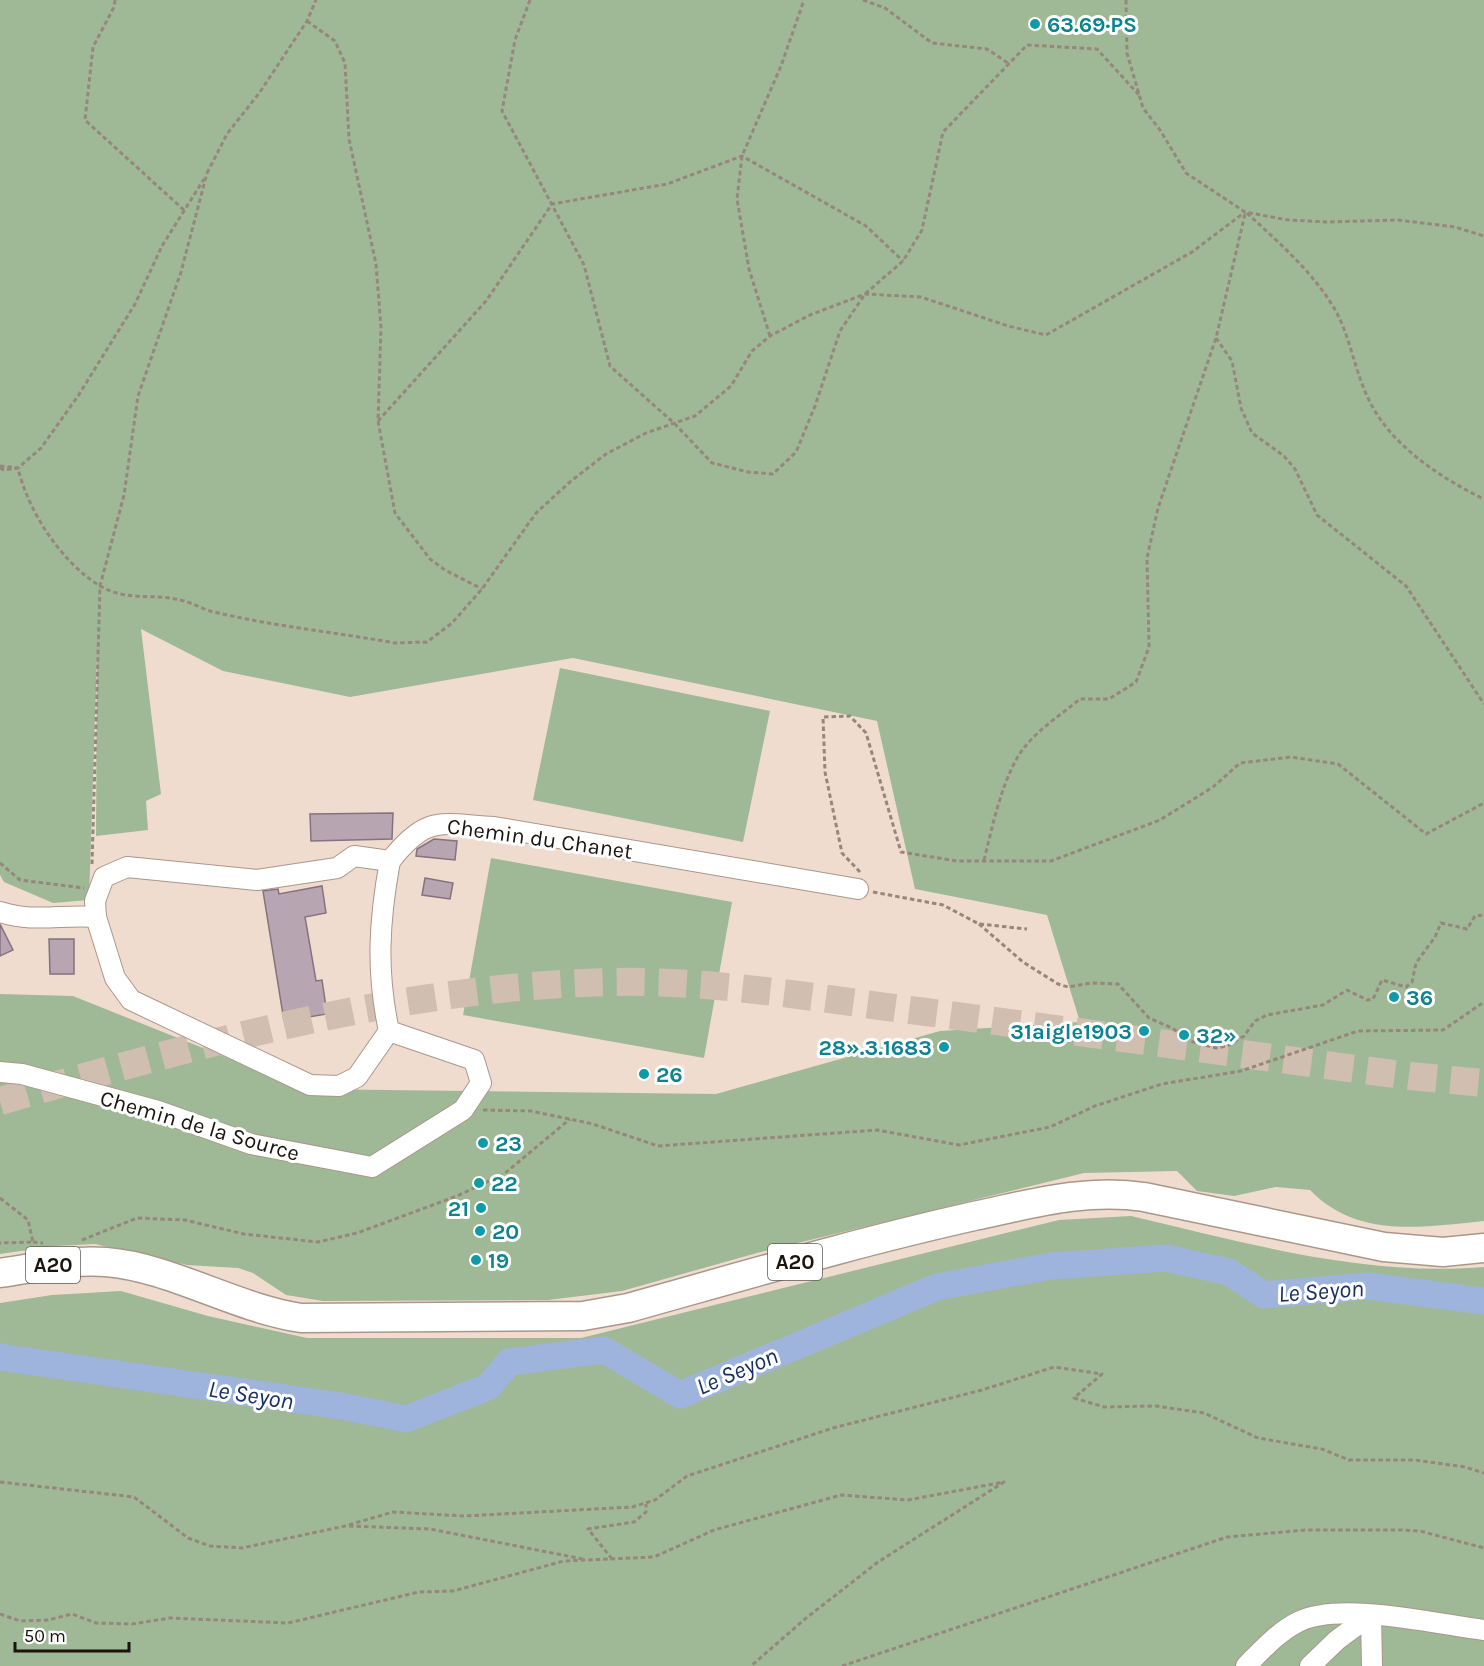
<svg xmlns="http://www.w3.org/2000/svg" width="1484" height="1666" font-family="Karla,sans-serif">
	<rect width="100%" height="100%" fill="#f0dcce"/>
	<g fill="#9fb996">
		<path d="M0,0h1484v1221c-61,6 -127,18 -174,-31l-34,-3 -42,9 -37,-5 -20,-20 -93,2 -327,80 -135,38 -74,9 -225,1 -37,-6 -33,-22 -15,-5 -51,-3 -92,-21 -40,2 -55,8v-260l73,2 232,93 411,5 224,-63 140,-9 -33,-107 -132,-26 -38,-168 -304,-63 -223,39 -127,-26 -82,-42 20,165 -15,7 2,29 -52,6 1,-180 -8,244 -36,3 -49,-21 -4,-7z"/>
		<polygon points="560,668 770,711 743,842 533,800"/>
		<polygon points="491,858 732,902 704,1058 463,1015"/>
		<path d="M1131,1216c114,27 235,61 353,51v399h-1484v-363l52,-8 69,-4 87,25 99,22h274l478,-118z"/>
	</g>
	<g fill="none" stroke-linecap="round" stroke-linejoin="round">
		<polyline stroke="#9fb4dd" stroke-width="27" points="0,1357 341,1406 406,1419 488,1387 509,1362 604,1350 680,1395 937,1287 1051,1266 1166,1258 1229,1272 1264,1295 1367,1286 1484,1301"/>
	</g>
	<g fill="#b8a5b2" stroke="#84727f" stroke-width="1.5">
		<polygon points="393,813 392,839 311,841 310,814"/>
		<polygon points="434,839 457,841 455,860 416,856 417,849"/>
		<polygon points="425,878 453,883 450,899 422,895"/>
		<polygon points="322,886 326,913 305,917 316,981 322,980 327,1014 284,1021 263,891 278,889 279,894"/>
		<polygon points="0,924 13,950 0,956"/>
		<polygon points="49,939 74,939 74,974 50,974"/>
	</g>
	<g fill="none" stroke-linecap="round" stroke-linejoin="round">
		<path stroke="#d0beb1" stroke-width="28" stroke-dasharray="28 14" stroke-linecap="butt" d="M0,1101c200,-57 402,-115 611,-119 105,-2 211,17 315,30 161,21 322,43 484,64l74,7"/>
		<g stroke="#aa978a" stroke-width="22">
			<g id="minor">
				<path d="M0,912c33,11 63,2 96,5l19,61 16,22 179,85 29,1 18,-9 32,-46"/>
				<path d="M96,917l-1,-16 9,-24 23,-10 130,13 80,-12 17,-12 36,5c37,-47 50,-37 104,-34l364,62"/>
				<path d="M0,1072l22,2 136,37 93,33 121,23 91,-57 18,-27 -7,-23 -85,-29c-13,-60 -10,-110 1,-170"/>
				<polyline points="1371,1615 1372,1666"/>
				<path d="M1246,1666c16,-16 32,-34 52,-44 42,-21 138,2 186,8"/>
				<polyline points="1310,1666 1337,1640 1371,1615"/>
			</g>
		</g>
		<g stroke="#aa978a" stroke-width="31">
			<path id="highway" d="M0,1273c35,-5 71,-14 106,-11 64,5 129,46 195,56l282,-2 45,-8c115,-32 230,-66 346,-92 57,-12 112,-28 170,-19l240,50 59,5 41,-4"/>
		</g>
		<g stroke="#96877d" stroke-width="3" stroke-dasharray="4.5 3" stroke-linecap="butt">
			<polyline points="115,0 114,7 93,47 85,120 185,211"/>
			<polyline points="530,0 515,40 502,111 584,265 610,366 675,424 712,463 748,472 773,474 796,452 815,406 840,331 865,294 903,261 922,230 943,132 1027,45 1097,49 1139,95"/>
			<polyline points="863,0 885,8 932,43 987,49 1008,63"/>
			<polyline points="1126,0 1127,53 1143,108 1160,130 1186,173 1245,212 1288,220 1327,222 1398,220 1455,227 1484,236"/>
			<polyline points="307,21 335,41 345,63 349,139 376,264 381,327 378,421 395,513 430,559 445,570 482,589"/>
			<polyline points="207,173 227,134 260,92 307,21 316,0"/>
			<path d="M1247,213c31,29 65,58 87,95 16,27 20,61 34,90 21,46 72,80 116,101"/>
			<polyline points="770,336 749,269 737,199 742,156 781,66 804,0"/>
			<polyline points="1216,338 1232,361 1241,408 1252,433 1284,456 1295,469 1317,515 1406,586 1484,704"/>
			<polyline points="378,421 486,301 552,204 667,184 742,156 866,226 903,261"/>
			<polyline points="0,466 18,468 41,448 78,396 135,304 162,246 204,179"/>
			<path d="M0,468l4,2 14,-2c10,43 43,94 82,118 28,16 53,7 80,14 11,2 20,8 30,11 61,15 124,21 185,32l32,-1 25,-19 30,-34 54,-76 35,-32 35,-27 40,-21 49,-17 36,-30 21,-35 18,-15 40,-21 55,-21 56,3 87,29 38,9 146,-83 53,-40"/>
			<path d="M984,860c9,-35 19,-88 43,-116 15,-17 36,-31 53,-45h29l27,-17 13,-35 -2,-89 11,-50 58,-170 29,-124"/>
			<polyline points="0,863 20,880 84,888"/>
			<polyline points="92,864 100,586 124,495 138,396 181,272 207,173"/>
			<polyline points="860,872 842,853 825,772 823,717 850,716 866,733 901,852 957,861 1051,861 1160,820 1213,787 1240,763 1291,757 1338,764 1426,834 1484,803"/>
			<polyline points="873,892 943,905 979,924 1027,929"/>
			<polyline points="979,924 1023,962 1058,984 1068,987 1091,983 1118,984 1149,1018 1172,1028 1190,1041 1216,1048 1227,1046 1244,1036 1255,1021 1267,1015 1323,1005 1347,990 1367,1000 1373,999 1382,980 1406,987 1412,982 1416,963 1435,937 1441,923 1467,929 1475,916 1484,915"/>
			<polyline points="483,1110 531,1111 593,1124 658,1146 877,1130 959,1145 1050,1127 1095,1106 1162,1084 1241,1071 1358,1031 1443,1030 1484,1002"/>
			<polyline points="0,1198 28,1220 33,1242 0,1243"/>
			<polyline points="82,1240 137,1218 185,1220 244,1234 318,1242 357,1233 457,1196 504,1174 570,1119"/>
			<polyline points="33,1242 43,1243"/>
			<polyline points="0,1482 134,1497 188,1538 210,1546 242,1548 345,1526 393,1512 464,1516 632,1507 655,1500 687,1476 833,1428 982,1390 1054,1367 1102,1374 1074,1398 1104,1407 1156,1406 1204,1413 1258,1438 1322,1449 1349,1460 1415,1460 1465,1467 1484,1473"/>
			<polyline points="349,1526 430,1529 583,1559"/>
			<polyline points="612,1559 588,1529 634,1522 646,1512 646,1504"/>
			<polyline points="0,1614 20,1621 48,1620 72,1614 96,1623 132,1624 170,1618 288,1623 419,1592 453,1591 564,1561 654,1557 714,1530 841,1495 908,1500 1004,1482 878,1562 805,1619 751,1666"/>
			<polyline points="842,1666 1227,1537 1305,1530 1401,1530 1420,1531 1484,1548"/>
		</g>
		<use href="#minor" stroke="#fff" stroke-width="20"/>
		<use href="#highway" stroke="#fff" stroke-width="28"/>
	</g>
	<g fill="#0f9aa8" stroke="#fff" stroke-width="2">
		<circle cx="1035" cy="24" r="6"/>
		<circle cx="1394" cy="997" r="6"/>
		<circle cx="1144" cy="1031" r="6"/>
		<circle cx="1184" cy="1035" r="6"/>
		<circle cx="944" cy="1047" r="6"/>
		<circle cx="644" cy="1074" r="6"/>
		<circle cx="483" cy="1143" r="6"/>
		<circle cx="479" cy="1183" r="6"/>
		<circle cx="481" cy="1208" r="6"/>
		<circle cx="480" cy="1231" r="6"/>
		<circle cx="476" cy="1260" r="6"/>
	</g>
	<g text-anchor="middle" stroke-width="6" stroke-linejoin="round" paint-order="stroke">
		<g fill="#fff" stroke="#5f5a56" stroke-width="1.5">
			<rect x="768" y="1244" width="54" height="36" rx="4.5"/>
			<rect x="26" y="1247" width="54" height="36" rx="4.5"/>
		</g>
		<g font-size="21" font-weight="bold" fill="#1a130e">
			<text x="795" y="1269">A20</text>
			<text x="53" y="1272">A20</text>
		</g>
		<g font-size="22" font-weight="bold" fill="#0d838f" stroke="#fff" text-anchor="start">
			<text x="1047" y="32">63.69·PS</text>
			<text x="1406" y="1005">36</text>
			<text x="1132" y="1039" text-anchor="end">31aigle1903</text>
			<text x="1196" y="1043">32»</text>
			<text x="932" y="1055" text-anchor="end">28».3.1683</text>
			<text x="656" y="1082">26</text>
			<text x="495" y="1151">23</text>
			<text x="491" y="1191">22</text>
			<text x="469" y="1216" text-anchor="end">21</text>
			<text x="492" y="1239">20</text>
			<text x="488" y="1268">19</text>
		</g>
		<g font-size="22" fill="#1a130e" stroke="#fff">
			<text transform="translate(540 838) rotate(8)" y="8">Chemin du Chanet</text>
			<text transform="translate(200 1125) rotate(16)" y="8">Chemin de la Source</text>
		</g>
		<g font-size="24" font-style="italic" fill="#193062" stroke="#fff">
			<text transform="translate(1321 1291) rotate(-4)" y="8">Le Seyon</text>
			<text transform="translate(737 1371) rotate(-23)" y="8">Le Seyon</text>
			<text transform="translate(251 1395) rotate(9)" y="8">Le Seyon</text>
		</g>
	</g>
	<path d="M15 1642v9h114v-9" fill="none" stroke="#1a130e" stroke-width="3"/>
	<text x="24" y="1642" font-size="18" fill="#1a130e" stroke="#ffffff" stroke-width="4.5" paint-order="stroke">50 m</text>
</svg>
